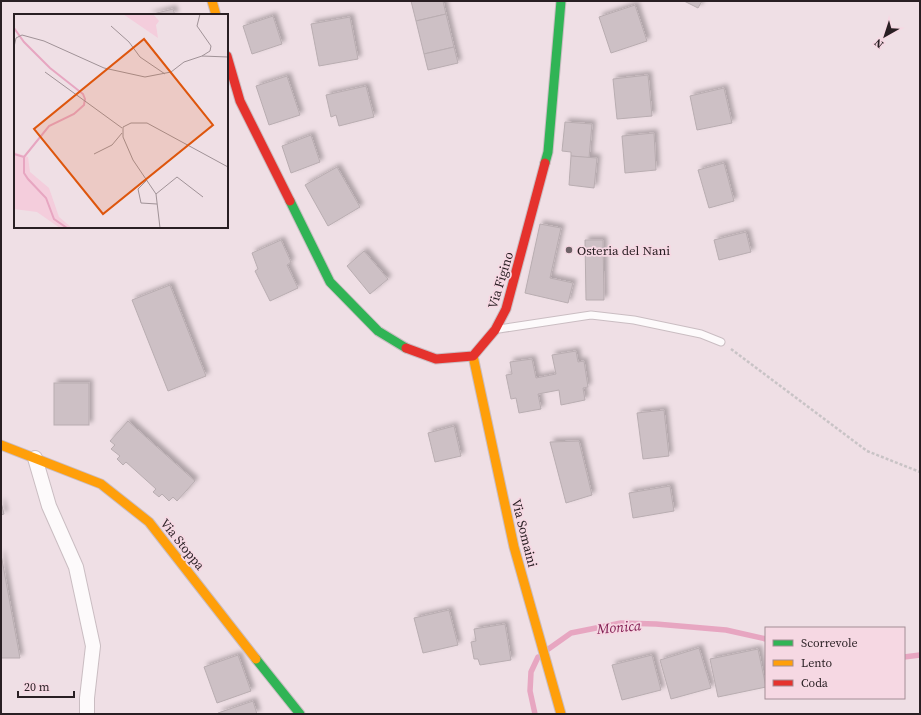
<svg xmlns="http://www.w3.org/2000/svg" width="921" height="715" font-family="'Source Serif 4',serif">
	<defs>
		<filter id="shadow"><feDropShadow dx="3.5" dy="-3.5" stdDeviation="2" flood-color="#0004"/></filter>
	</defs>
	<rect width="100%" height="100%" fill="#efdfe5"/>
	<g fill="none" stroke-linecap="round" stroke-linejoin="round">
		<g stroke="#e7a6c1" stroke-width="5.5">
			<polyline points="547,650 571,633 621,623 656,624 726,630 766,639"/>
			<polyline points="904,657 920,655"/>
			<polyline points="535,714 530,691 531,672 538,657"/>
		</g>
	</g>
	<g fill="#cdc0c5" stroke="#b9adb1" filter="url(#shadow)">
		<polygon points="411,1 443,1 446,14 416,21"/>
		<polygon points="684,1 702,1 698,8"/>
		<polygon points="635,5 647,41 611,53 599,17"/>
		<polygon points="173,9 175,15 149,15"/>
		<polygon points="446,14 454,47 424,54 416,21"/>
		<polygon points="273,16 282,44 252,54 243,26"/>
		<polygon points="350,17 358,59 319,66 311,24"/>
		<polygon points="454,47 458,63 428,70 424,54"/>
		<polygon points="648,75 652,116 617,119 613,79"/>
		<polygon points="287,76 300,115 269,125 256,86"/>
		<polygon points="366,86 374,117 339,126 336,115 331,117 326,95"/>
		<polygon points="724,88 732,123 697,130 690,96"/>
		<polygon points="565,122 592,124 589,158 571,156 571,152 562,151"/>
		<polygon points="654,133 656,170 625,173 622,136"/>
		<polygon points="311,135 320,162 291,173 282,146"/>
		<polygon points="571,156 597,158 594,188 569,185"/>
		<polygon points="724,163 734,201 709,208 698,170"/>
		<polygon points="337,167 360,207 328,226 305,185"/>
		<polygon points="540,224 561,228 550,278 573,283 568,303 525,293"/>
		<polygon points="746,232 751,252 719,260 714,240"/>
		<polygon points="281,240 291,262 287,265 298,288 270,301 255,271 258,269 252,253"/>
		<polygon points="585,240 603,240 604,300 586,300"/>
		<polygon points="364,251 388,279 370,294 347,266"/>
		<polygon points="170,285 206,376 168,391 132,300"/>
		<polygon points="576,351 578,362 584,361 588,387 583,388 585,400 561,405 559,390 538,394 541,409 519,413 516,398 511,399 506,375 512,374 510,362 532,359 536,378 556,374 552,355"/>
		<rect x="54" y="383" width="35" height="42"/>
		<polygon points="664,410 669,456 643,459 637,413"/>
		<polygon points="128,421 195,481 177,501 173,497 169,501 162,494 159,497 153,492 156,489 126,462 123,465 117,459 120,456 111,449 115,445 110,441"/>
		<polygon points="454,426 461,456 435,462 428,433"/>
		<polygon points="579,441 592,495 566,503 550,442"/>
		<polygon points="670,486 674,511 633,518 629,493"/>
		<polygon points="1,502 4,514 1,515"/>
		<polygon points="1,554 20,658 1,658"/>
		<polygon points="449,610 458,645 423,653 414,618"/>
		<polygon points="505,624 511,660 480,665 478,659 474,659 471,642 476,641 474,629"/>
		<polygon points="699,648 711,688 671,699 660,660"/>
		<polygon points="758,649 766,687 718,697 710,659"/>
		<polygon points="238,655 251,691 217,703 204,667"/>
		<polygon points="652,655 661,690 622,700 612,665"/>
		<polygon points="253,701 257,714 219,714 218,713"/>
	</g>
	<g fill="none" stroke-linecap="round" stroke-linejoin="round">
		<g stroke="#cabdc2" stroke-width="9">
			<polyline id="lane" points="499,329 591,315 634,320 701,334 721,342"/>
		</g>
		<g stroke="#cabdc2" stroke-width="16">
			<polyline id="street" points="35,458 49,506 76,567 93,646 87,698 87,714"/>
		</g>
		<g stroke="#cabdc2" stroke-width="11">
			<g id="fast">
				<polyline points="545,163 548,152 561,1"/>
				<polyline points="290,201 330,282 378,331 406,348"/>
				<polyline points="256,659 300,714"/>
			</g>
		</g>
		<g stroke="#cabdc2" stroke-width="11">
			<g id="slow">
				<polyline points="212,1 216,15"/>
				<polyline points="473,356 514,547 561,714"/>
				<polyline points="1,445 101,484 149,522 256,659"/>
			</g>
		</g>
		<g stroke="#cabdc2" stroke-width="11">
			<g id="jam">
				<polyline points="227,56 240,101 290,201"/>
				<polyline points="406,348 436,359 473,356 495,330 506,309 545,163"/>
			</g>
		</g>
		<polyline stroke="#c8c3c5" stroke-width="2.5" stroke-dasharray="3 2" stroke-linecap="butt" points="731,349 867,451 920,472"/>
		<use href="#lane" stroke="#fdfafb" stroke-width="7"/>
		<use href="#street" stroke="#fdfafb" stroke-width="14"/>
		<use href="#fast" stroke="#30b455" stroke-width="9"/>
		<use href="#slow" stroke="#ff9f0a" stroke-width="9"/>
		<use href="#jam" stroke="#e5322d" stroke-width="9"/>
	</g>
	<circle fill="#6e6267" stroke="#f6d8e3" stroke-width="1.5" cx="569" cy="250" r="4"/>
	<g text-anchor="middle" stroke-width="3.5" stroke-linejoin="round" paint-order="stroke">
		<g font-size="13" fill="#291f23" stroke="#f6d8e3" text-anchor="start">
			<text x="577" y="255">Osteria del Nani</text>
		</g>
		<g font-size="13" fill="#291f23" stroke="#f6d8e3">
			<text transform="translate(500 280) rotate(-73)" y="5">Via Figino</text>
			<text transform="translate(525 533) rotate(76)" y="5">Via Somaini</text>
			<text transform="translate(183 544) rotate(51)" y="5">Via Stoppa</text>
		</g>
		<g font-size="14" font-style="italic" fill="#801b50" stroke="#f6d8e3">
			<text transform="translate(619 627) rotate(-5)" y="5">Monica</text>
		</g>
	</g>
	<g transform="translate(14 14)">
		<rect width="214" height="214" fill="#efdfe5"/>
		<path d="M109,0h30l6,7 -3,4 2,13zM0,138l14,5 2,15 19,16 10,29 13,11h-12l-23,-16 -23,-3z" fill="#f4cddc"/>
		<path fill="none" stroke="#e7a6c1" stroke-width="2" d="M0,14l10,14 26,26 33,26 2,5 -1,6 -10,9 -25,12 -25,31M0,140l10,3v16l4,6 18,19 8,21 13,9"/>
		<path fill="none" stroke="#a09297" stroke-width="1" d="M186,0l-3,12 14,20 -1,5 -8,5M97,12l18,16 11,15 25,17M0,33l2,-9 6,-3 22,6 60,27 41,9 26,-5 13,-10 18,-6 26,1M31,58l77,56M80,140l18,-9 10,-12M133,166l-9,9 3,14 16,1M142,180l21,-17 26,20M146,214l-4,-34 -23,-34 -10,-23v-10l8,-4h16l81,44"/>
		<path fill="#de560d" fill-opacity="0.15" stroke="#de560d" stroke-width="2" d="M130,25l69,86 -110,89 -69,-85z"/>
		<rect width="214" height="214" fill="none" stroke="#291f23" stroke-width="2"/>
	</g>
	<rect width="921" height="715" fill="none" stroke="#291f23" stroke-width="4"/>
	<rect x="765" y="627" width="140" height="72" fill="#f6d8e3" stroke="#a48e96"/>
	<rect x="773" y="640" width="20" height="6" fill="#30b455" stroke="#a48e96"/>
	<text x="801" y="647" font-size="12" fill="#291f23">Scorrevole</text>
	<rect x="773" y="660" width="20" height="6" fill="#ff9f0a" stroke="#a48e96"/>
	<text x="801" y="667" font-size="12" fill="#291f23">Lento</text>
	<rect x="773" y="680" width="20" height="6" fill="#e5322d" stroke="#a48e96"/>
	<text x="801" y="687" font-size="12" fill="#291f23">Coda</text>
	<g transform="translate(885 36) rotate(219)" stroke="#f6d8e3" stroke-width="3" paint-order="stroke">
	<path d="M0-3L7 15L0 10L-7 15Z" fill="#291f23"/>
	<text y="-6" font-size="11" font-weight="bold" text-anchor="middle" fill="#291f23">N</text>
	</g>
	<path d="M18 691v6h56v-6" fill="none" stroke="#291f23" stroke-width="2"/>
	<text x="24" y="691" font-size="12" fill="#291f23" stroke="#f6d8e3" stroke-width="3" paint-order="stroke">20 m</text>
</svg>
